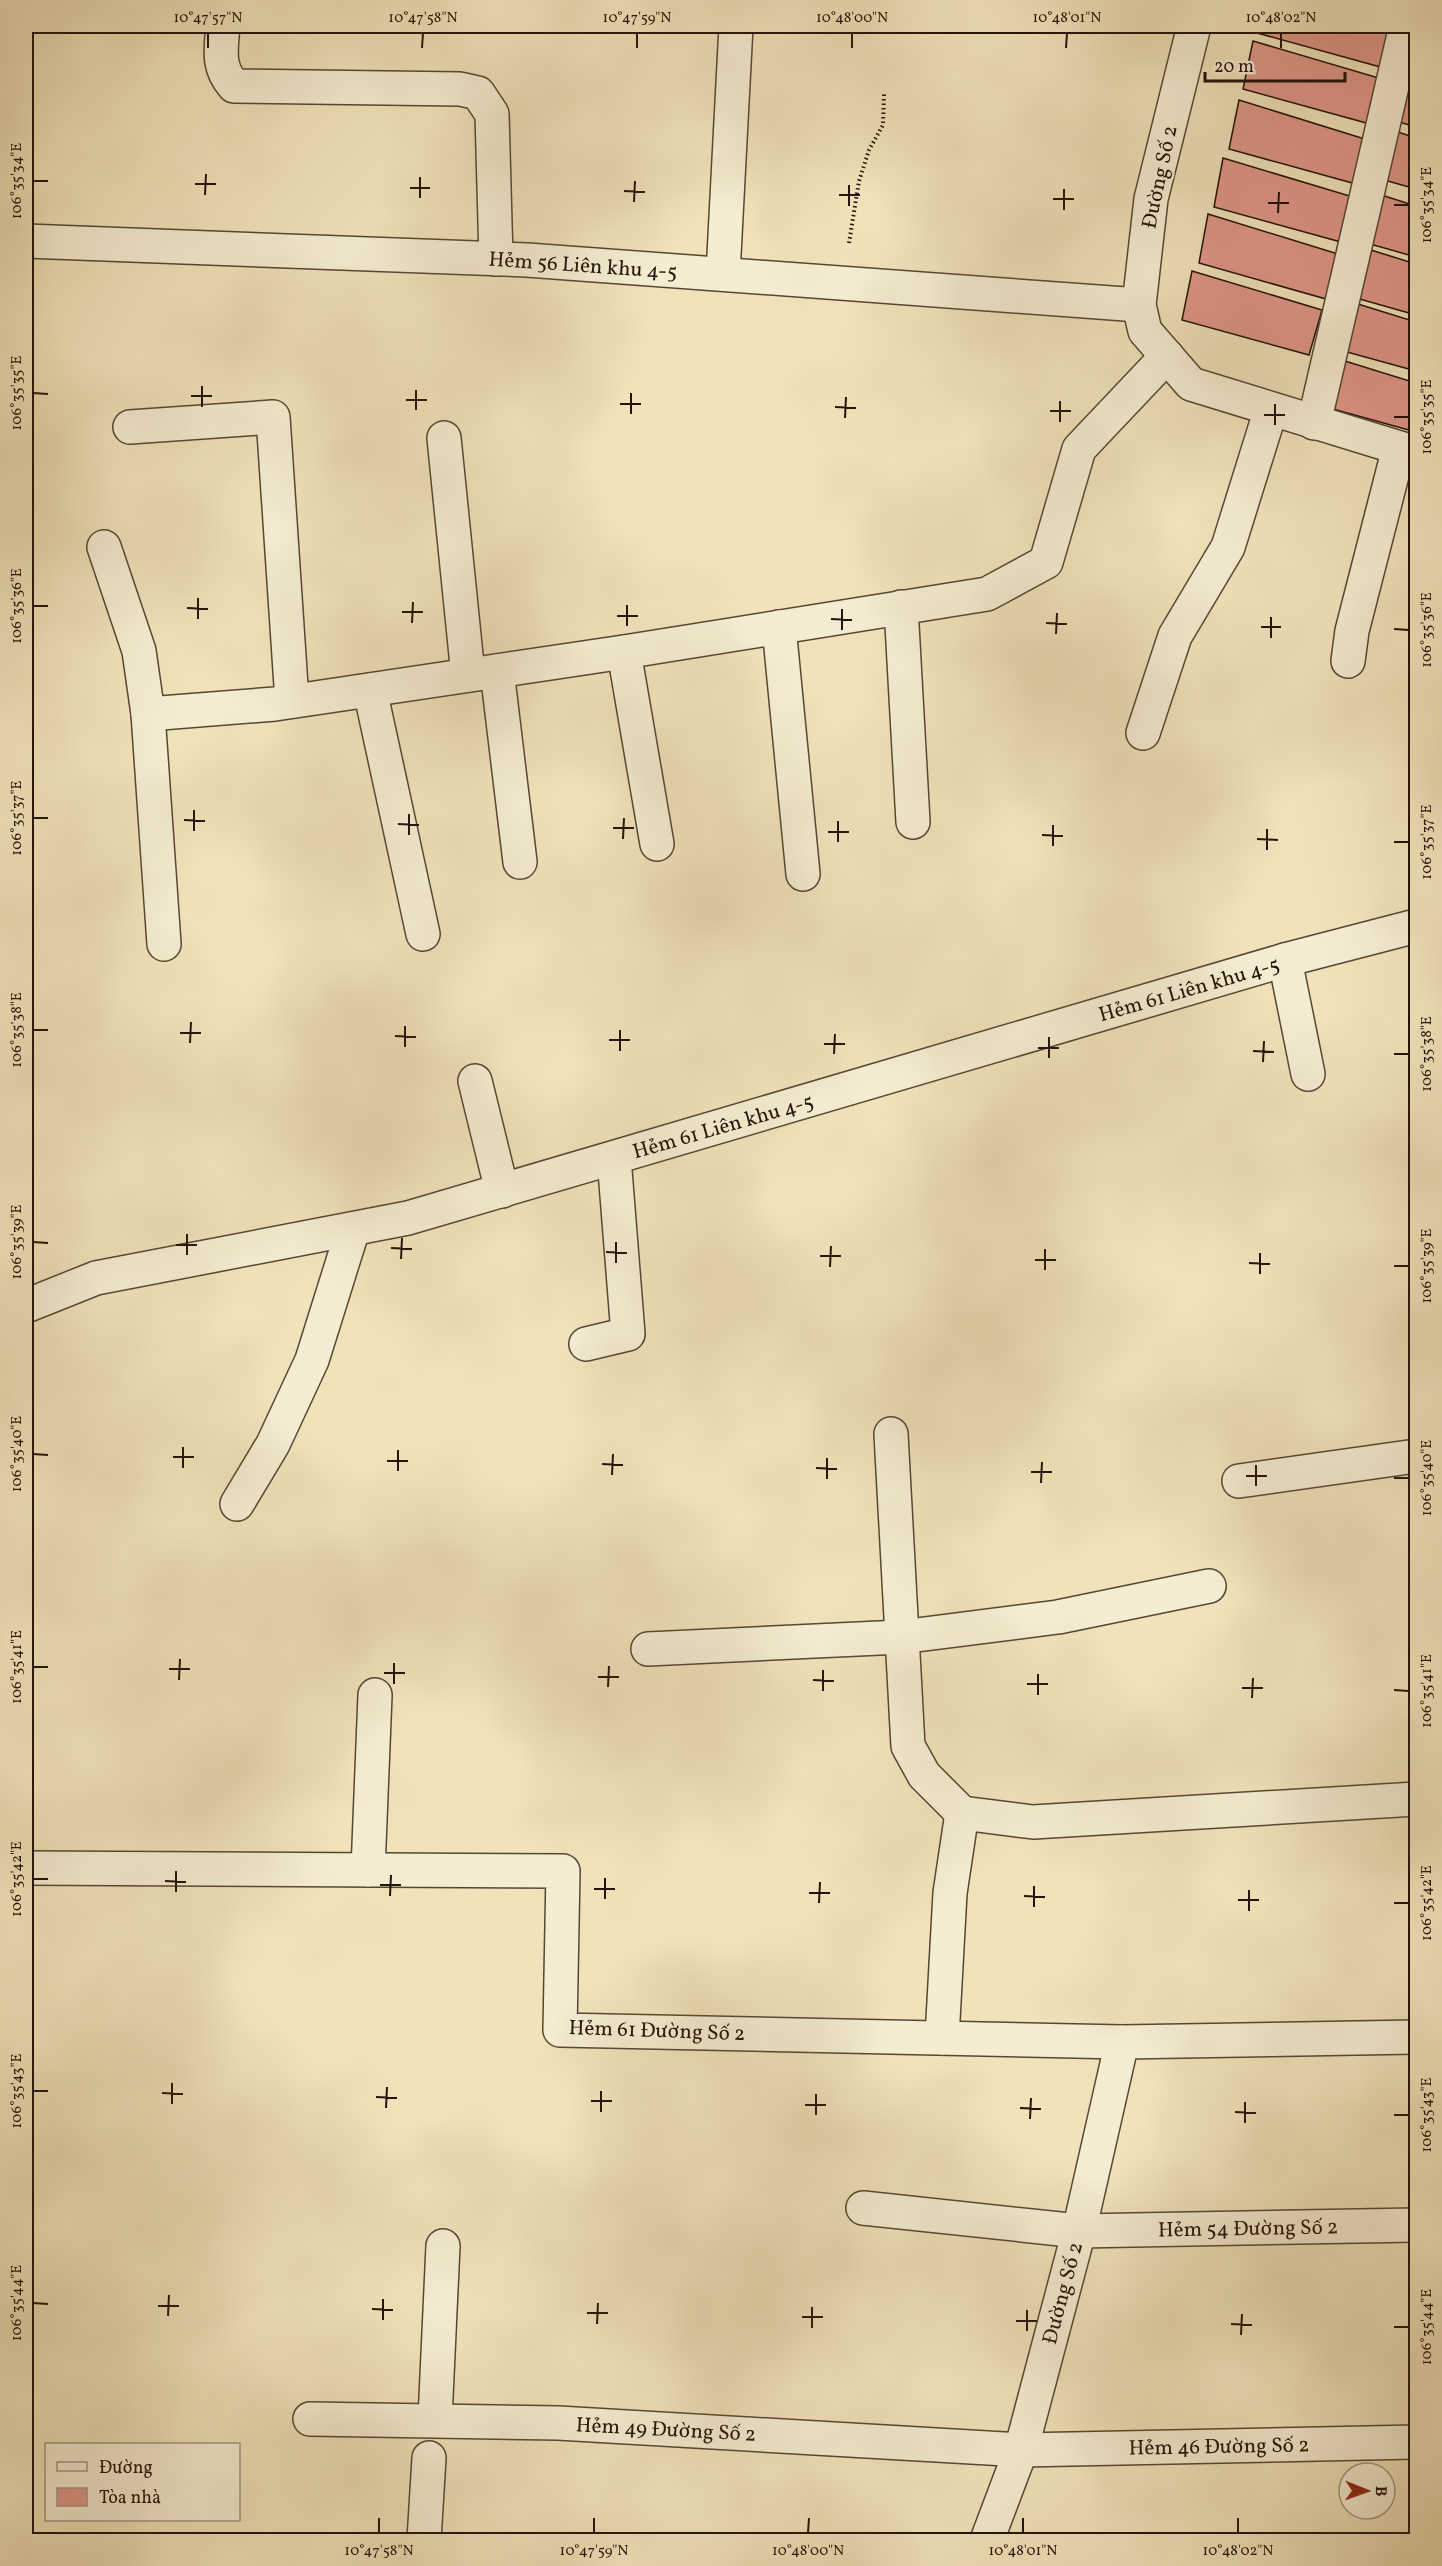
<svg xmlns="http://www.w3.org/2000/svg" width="1442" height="2566" font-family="Vollkorn,serif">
	<rect width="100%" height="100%" fill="#f0e3ba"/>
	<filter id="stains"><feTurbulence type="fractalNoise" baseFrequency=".00333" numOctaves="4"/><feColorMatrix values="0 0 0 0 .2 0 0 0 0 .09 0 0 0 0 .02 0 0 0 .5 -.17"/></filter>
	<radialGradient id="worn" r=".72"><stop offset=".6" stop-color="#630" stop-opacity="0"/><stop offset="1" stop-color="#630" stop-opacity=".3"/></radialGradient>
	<g fill="#df9789" stroke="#231309" stroke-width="1.5">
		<polygon points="1259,26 1396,26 1384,68 1257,33"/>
		<polygon points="1253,41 1382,79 1370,124 1243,89"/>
		<polygon points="1402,71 1416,75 1416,127 1392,120"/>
		<polygon points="1239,100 1368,140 1356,184 1229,149"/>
		<polygon points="1386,128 1416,138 1416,189 1377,178"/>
		<polygon points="1223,158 1353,197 1341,242 1214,207"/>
		<polygon points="1372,192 1416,206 1416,257 1363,242"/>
		<polygon points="1208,214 1338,254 1326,299 1199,263"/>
		<polygon points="1358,246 1416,264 1416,315 1349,296"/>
		<polygon points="1192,271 1322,310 1309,355 1182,320"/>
		<polygon points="1345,300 1416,322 1416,371 1336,349"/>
		<polygon points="1332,357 1416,383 1416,432 1322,406"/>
	</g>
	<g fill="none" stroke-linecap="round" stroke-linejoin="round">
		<g stroke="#564735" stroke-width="36">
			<g id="minor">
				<path d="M223,26c-2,24 -6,41 11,60l226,3 18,4 14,21 4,145"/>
				<polyline points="1194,26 1151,199 1139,305 1145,331 1191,384 1416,453"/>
				<polyline points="26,241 527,260 1139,305"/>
				<polyline points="723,274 736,26"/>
				<polyline points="1314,423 1406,26"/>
				<polyline points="130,427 273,417 292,701"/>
				<polyline points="444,438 468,675"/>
				<polyline points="104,547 139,651 148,714 164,944"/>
				<polyline points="901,607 913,822"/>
				<polyline points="779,627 803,874"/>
				<polyline points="624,652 657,844"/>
				<polyline points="1348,661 1352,631 1399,448"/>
				<polyline points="497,671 520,862"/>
				<polyline points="370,690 423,934"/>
				<polyline points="148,714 275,704 624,652 987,594 1046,562 1079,449 1167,356"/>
				<polyline points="1143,733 1175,636 1228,547 1271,409"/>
				<polyline points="1285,960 1308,1074"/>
				<polyline points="475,1081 502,1191"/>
				<polyline points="26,1306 96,1278 408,1218 1285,960 1416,926"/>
				<polyline points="586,1344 628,1334 614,1158"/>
				<polyline points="891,1434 908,1746 924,1775 962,1813"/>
				<polyline points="1239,1481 1416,1456"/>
				<polyline points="237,1504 273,1444 312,1360 353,1229"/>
				<polyline points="648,1649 901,1637 1058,1617 1209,1586"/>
				<polyline points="26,1868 563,1871 560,2030 1122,2042 1416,2037"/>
				<polyline points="368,1870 375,1695"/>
				<polyline points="942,2038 950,1893 962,1813 1033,1822 1416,1799"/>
				<polyline points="863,2208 1079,2231 1416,2225"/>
				<polyline points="310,2419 558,2423 1021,2450 1416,2442"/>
				<polyline points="435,2419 443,2246"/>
				<polyline points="424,2540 429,2458"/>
				<polyline points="987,2540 1021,2450 1079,2231 1122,2042"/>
			</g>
		</g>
		<polyline stroke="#231309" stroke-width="4" stroke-dasharray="1.5 3" stroke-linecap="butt" points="849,243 859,181 869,150 883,125 884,94"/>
		<use href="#minor" stroke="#f5edd2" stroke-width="33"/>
	</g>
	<path fill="none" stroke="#231309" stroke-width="2" d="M208,48v-15M422,48l1,-15M637,48v-15M852,48v-15M1066,48l1,-15M1281,48v-15M33,181h15M195,184h21M410,188h20M624,191l21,1M205,195l1,-21M839,195h21M420,198v-21M1053,199h21M634,202l1,-21M1268,203h21M1394,205h15M849,206v-21M1064,210v-21M1278,213l1,-21M33,393l15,1M191,396h21M406,400h21M620,404h21M202,407v-21M835,407l21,1M416,410v-20M1050,411h21M631,414v-21M1264,415h21M1394,417h15M845,418l1,-21M1060,422v-21M1275,425v-21M33,606h15M187,608l21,1M402,612h21M617,616h21M198,619v-21M831,619l21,1M412,623l1,-21M1046,623l21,1M627,626v-21M1261,627h20M1394,629l15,1M842,630v-21M1056,634l1,-21M1271,638v-21M33,818h15M184,820l21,1M398,824l21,1M613,828h21M194,831v-21M828,832h21M409,835v-21M1042,835l21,1M623,839l1,-21M1257,839l21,1M838,842v-21M1394,842h15M1053,846v-21M1267,850v-21M33,1030h15M180,1033h21M395,1036l21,1M609,1040h21M190,1043l1,-21M824,1044h21M405,1047v-21M1038,1048h21M620,1051v-21M1253,1051l21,1M834,1054l1,-20M1394,1054h15M1049,1058v-21M1263,1062l1,-21M33,1242l15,1M176,1245h21M391,1248l21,1M606,1252l21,1M187,1255v-21M820,1256h21M401,1259l1,-21M1035,1260h21M616,1263v-21M1249,1263l21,1M1394,1266h15M830,1267l1,-21M1045,1270v-21M1260,1274v-21M33,1454l15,1M173,1457h21M387,1461h21M602,1464l21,1M183,1468v-21M816,1468l21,1M398,1471v-21M1031,1472h21M612,1475l1,-21M1246,1476h21M1394,1478h15M827,1479v-21M1041,1483l1,-21M1256,1486v-21M33,1667h15M169,1669h21M384,1673h21M598,1677h21M179,1680l1,-21M813,1680l21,1M394,1684v-21M1027,1684h21M608,1687l1,-21M1242,1688h21M1394,1690l15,1M823,1691v-21M1038,1695v-21M1252,1698l1,-20M33,1879h15M165,1881l21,1M380,1885h21M594,1889h21M176,1892v-21M809,1893h21M390,1896l1,-21M1024,1896l21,1M605,1899v-21M1238,1900h21M819,1903l1,-21M1394,1903h15M1034,1907v-21M1249,1911v-21M33,2091h15M162,2093l21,1M376,2097l21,1M591,2101h21M172,2104v-21M805,2105h21M386,2108l1,-21M1020,2108l21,1M601,2112v-21M1235,2112l21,1M816,2115v-21M1394,2115h15M1030,2119l1,-21M1245,2123v-21M33,2303l15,1M158,2306h21M372,2309l21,1M587,2313h21M168,2316l1,-21M802,2317h21M383,2320v-21M1016,2321h21M597,2324l1,-21M1231,2324l21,1M1394,2327h15M812,2328v-21M1027,2331v-21M1241,2335l1,-21M379,2533v-15M594,2533v-15M808,2533l1,-15M1023,2533v-15M1238,2533v-15"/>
	<g text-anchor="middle" stroke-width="5" stroke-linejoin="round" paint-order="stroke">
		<g font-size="21" fill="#231309" stroke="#f5edd2">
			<text transform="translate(1159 177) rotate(-78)" y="7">Đường Số 2</text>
			<text transform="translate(583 265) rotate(4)" y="7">Hẻm 56 Liên khu 4-5</text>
			<text transform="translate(1189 989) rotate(-16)" y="7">Hẻm 61 Liên khu 4-5</text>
			<text transform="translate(723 1126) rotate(-16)" y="7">Hẻm 61 Liên khu 4-5</text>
			<text transform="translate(657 2030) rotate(2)" y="7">Hẻm 61 Đường Số 2</text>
			<text transform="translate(1248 2228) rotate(-1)" y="7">Hẻm 54 Đường Số 2</text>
			<text transform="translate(1062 2293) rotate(-75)" y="7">Đường Số 2</text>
			<text transform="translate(666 2429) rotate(3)" y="7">Hẻm 49 Đường Số 2</text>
			<text transform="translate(1219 2446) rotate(-1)" y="7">Hẻm 46 Đường Số 2</text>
		</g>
	</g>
	<rect width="1442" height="2566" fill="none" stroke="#f0e3ba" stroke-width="66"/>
	<rect x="45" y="2443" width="195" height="78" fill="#f5edd2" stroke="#a19682" stroke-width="1.5"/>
	<rect x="57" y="2462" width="30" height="9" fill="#f5edd2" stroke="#a19682" stroke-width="1.5"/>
	<text x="99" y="2473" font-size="18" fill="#231309">Đường</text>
	<rect x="57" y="2488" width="30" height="18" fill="#df9789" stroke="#a19682" stroke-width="1.5"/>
	<text x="99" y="2503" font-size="18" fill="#231309">Tòa nhà</text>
	<g transform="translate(1367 2491) rotate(91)"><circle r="28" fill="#f5edd2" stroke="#a19682" stroke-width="1.5"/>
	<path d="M0-4.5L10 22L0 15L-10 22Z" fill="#8f2418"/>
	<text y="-9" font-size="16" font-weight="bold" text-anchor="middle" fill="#231309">B</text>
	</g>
	<path d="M1205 72v9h140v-9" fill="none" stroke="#231309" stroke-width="3"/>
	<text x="1214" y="72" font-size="18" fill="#231309" stroke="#f5edd2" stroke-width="4.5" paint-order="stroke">20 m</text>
	<rect x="33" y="33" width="1376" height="2500" fill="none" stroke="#231309" stroke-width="2"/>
	<g font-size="15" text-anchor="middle" fill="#231309">
		<text x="208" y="22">10°47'57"N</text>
		<text x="423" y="22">10°47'58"N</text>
		<text x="637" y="22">10°47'59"N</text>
		<text x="852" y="22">10°48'00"N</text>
		<text x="1067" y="22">10°48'01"N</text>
		<text x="1281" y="22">10°48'02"N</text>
		<text transform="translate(16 181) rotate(-90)" y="5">106°35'34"E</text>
		<text transform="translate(1426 205) rotate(-90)" y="5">106°35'34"E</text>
		<text transform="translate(16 393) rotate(-90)" y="5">106°35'35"E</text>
		<text transform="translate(1426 417) rotate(-90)" y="5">106°35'35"E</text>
		<text transform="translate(16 606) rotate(-90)" y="5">106°35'36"E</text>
		<text transform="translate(1426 630) rotate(-90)" y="5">106°35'36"E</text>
		<text transform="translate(16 818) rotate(-90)" y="5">106°35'37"E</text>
		<text transform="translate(1426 842) rotate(-90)" y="5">106°35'37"E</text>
		<text transform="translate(16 1030) rotate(-90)" y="5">106°35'38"E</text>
		<text transform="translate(1426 1054) rotate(-90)" y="5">106°35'38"E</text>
		<text transform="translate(16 1242) rotate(-90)" y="5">106°35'39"E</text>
		<text transform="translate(1426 1266) rotate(-90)" y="5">106°35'39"E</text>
		<text transform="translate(16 1454) rotate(-90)" y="5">106°35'40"E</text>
		<text transform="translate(1426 1478) rotate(-90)" y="5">106°35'40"E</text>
		<text transform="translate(16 1667) rotate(-90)" y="5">106°35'41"E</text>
		<text transform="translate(1426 1691) rotate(-90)" y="5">106°35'41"E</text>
		<text transform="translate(16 1879) rotate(-90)" y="5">106°35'42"E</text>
		<text transform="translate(1426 1903) rotate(-90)" y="5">106°35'42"E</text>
		<text transform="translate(16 2091) rotate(-90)" y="5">106°35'43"E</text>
		<text transform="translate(1426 2115) rotate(-90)" y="5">106°35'43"E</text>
		<text transform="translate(16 2303) rotate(-90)" y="5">106°35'44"E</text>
		<text transform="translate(1426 2327) rotate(-90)" y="5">106°35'44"E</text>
		<text x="379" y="2555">10°47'58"N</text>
		<text x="594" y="2555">10°47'59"N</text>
		<text x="808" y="2555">10°48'00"N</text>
		<text x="1023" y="2555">10°48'01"N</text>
		<text x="1238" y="2555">10°48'02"N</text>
	</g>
	<rect width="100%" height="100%" filter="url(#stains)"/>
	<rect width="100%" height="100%" fill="url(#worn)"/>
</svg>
